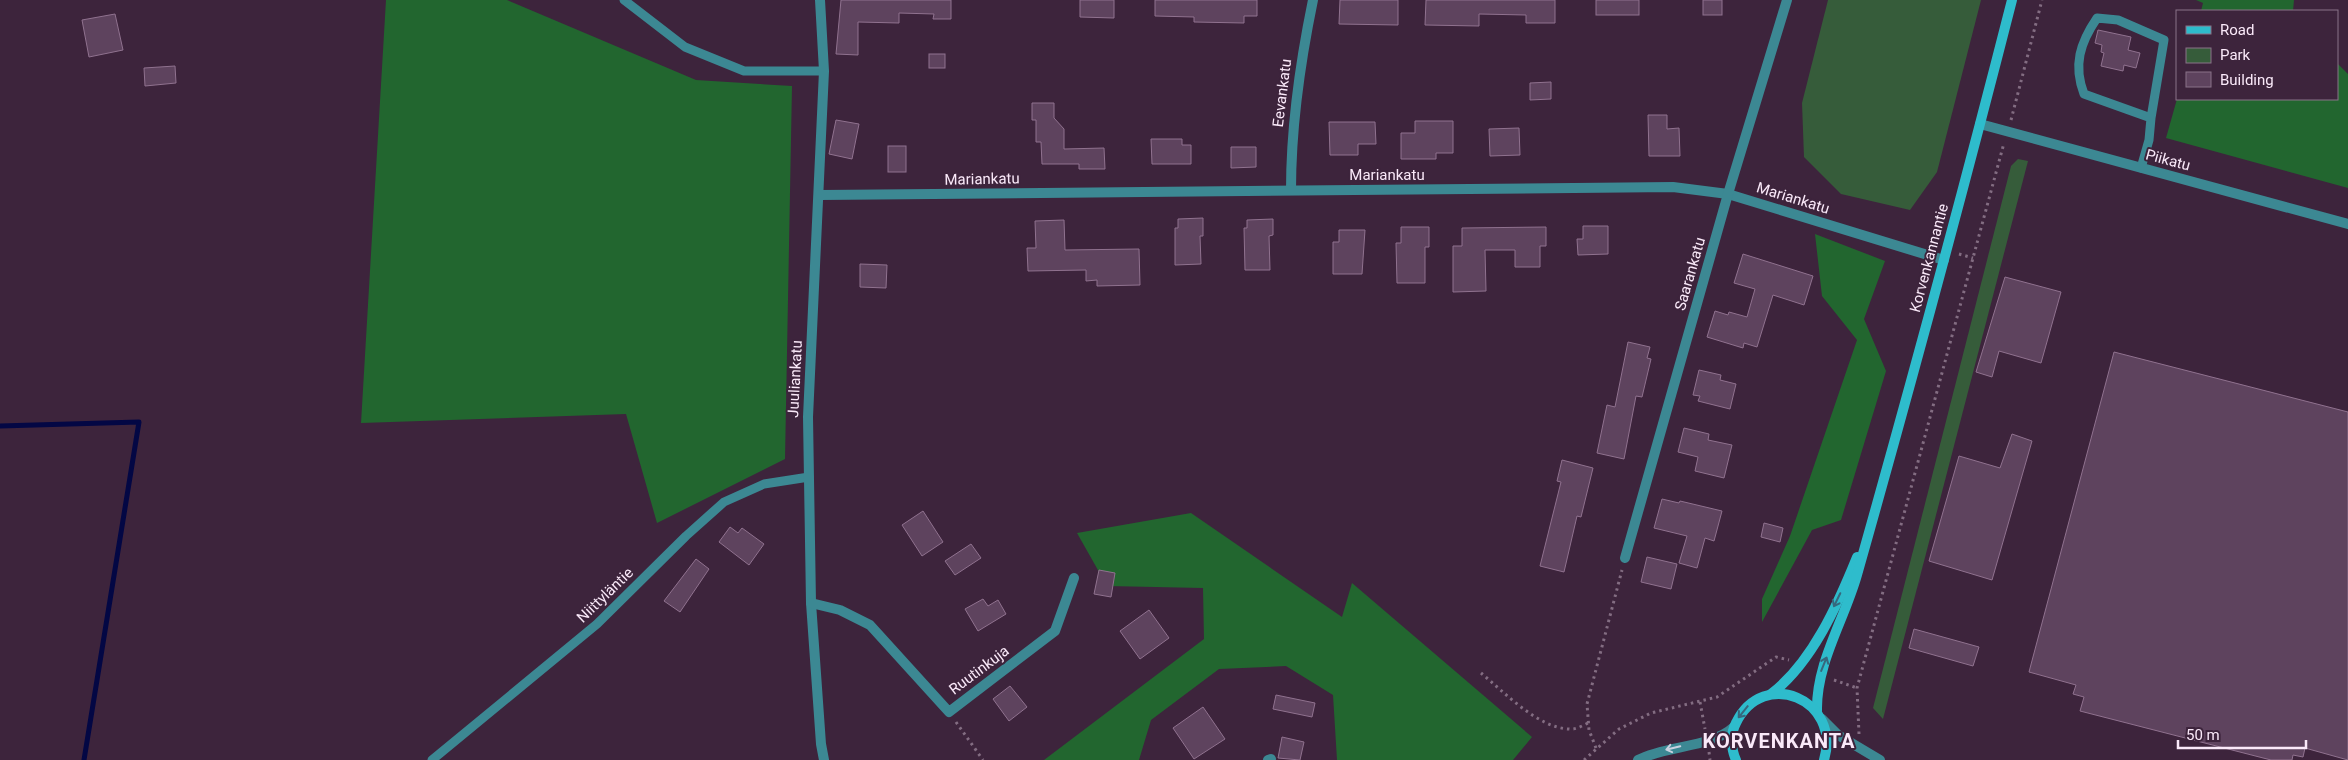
<svg xmlns="http://www.w3.org/2000/svg" width="2348" height="760" font-family="Roboto,sans-serif">
	<rect width="100%" height="100%" fill="#3d243c"/>
	<g fill="#365c3a">
		<polygon points="1828,0 1981,0 1937,172 1910,210 1841,194 1804,157 1802,103"/>
		<polygon points="2018,159 2028,161 1883,719 1873,708 2011,166"/>
	</g>
	<g fill="#22662f">
		<polygon points="386,0 507,0 696,80 792,86 785,459 657,523 626,414 361,423"/>
		<polygon points="2196,0 2294,0 2293,11 2201,11 2203,3"/>
		<polygon points="2337,63 2348,74 2348,188 2166,138 2177,99 2337,99"/>
		<polygon points="1815,234 1885,261 1864,319 1886,371 1841,520 1812,530 1762,622 1762,599 1790,536 1857,340 1822,296"/>
		<polygon points="1191,513 1342,617 1352,583 1532,737 1513,760 1337,760 1333,695 1286,666 1219,669 1151,720 1139,760 1044,760 1204,639 1203,588 1107,586 1077,533"/>
	</g>
	<g fill="none" stroke-linecap="round" stroke-linejoin="round">
		<polyline stroke="#030744" stroke-width="5" points="0,426 139,422 84,760"/>
	</g>
	<g fill="#5e435e" stroke="#90728f">
		<polygon points="841,0 951,0 951,19 933,19 934,14 899,13 899,23 858,22 858,55 836,54"/>
		<polygon points="1080,0 1114,0 1114,18 1080,17"/>
		<polygon points="1155,0 1257,0 1257,16 1244,16 1244,23 1194,22 1194,17 1155,16"/>
		<polygon points="1340,0 1398,0 1398,25 1339,24"/>
		<polygon points="1426,0 1555,0 1555,23 1526,23 1526,15 1479,14 1479,26 1425,25"/>
		<rect x="1596" y="0" width="43" height="15"/>
		<rect x="1703" y="0" width="19" height="15"/>
		<polygon points="115,14 123,50 89,57 82,20"/>
		<polygon points="2098,30 2131,37 2128,50 2140,53 2136,68 2124,65 2123,71 2101,66 2104,53 2101,52 2102,45 2095,43"/>
		<rect x="929" y="54" width="16" height="14"/>
		<polygon points="175,66 176,83 145,86 144,68"/>
		<polygon points="1551,82 1551,99 1530,100 1530,83"/>
		<polygon points="1032,103 1054,103 1054,118 1064,129 1064,149 1104,148 1105,169 1079,169 1079,164 1042,164 1041,142 1036,142 1036,120 1032,120"/>
		<polygon points="1648,115 1667,115 1667,129 1679,128 1680,156 1649,156"/>
		<polygon points="836,120 859,124 852,159 829,154"/>
		<polygon points="1415,121 1453,121 1453,153 1436,153 1436,159 1401,159 1401,133 1415,133"/>
		<polygon points="1329,122 1375,122 1376,144 1358,144 1358,155 1330,155"/>
		<polygon points="1519,128 1520,155 1490,156 1489,129"/>
		<polygon points="1151,139 1182,139 1182,145 1191,145 1191,164 1152,164"/>
		<rect x="888" y="146" width="18" height="26"/>
		<polygon points="1231,147 1256,147 1256,167 1231,168"/>
		<polygon points="1203,218 1203,236 1200,236 1201,264 1175,265 1175,228 1178,228 1178,219"/>
		<polygon points="1273,219 1273,235 1269,236 1270,270 1245,270 1244,228 1247,228 1247,220"/>
		<polygon points="1064,220 1065,250 1139,249 1140,285 1097,286 1097,280 1086,281 1086,270 1028,271 1027,248 1036,248 1035,221"/>
		<polygon points="1583,226 1608,226 1608,254 1578,255 1577,239 1583,239"/>
		<polygon points="1401,227 1429,227 1429,247 1425,247 1425,283 1397,283 1396,243 1401,243"/>
		<polygon points="1546,227 1546,246 1540,246 1540,267 1515,267 1515,250 1485,250 1486,291 1453,292 1453,246 1462,246 1462,228"/>
		<polygon points="1339,230 1365,230 1362,274 1333,274 1333,242 1339,242"/>
		<polygon points="1743,254 1813,276 1804,305 1773,295 1757,347 1744,343 1743,348 1707,337 1715,311 1728,315 1729,312 1747,317 1755,289 1734,283"/>
		<polygon points="860,264 887,265 886,288 860,287"/>
		<polygon points="2005,277 2061,292 2041,363 1999,351 1992,377 1976,372"/>
		<polygon points="1628,342 1650,347 1647,358 1651,359 1642,397 1636,396 1624,459 1597,453 1607,405 1615,407"/>
		<polygon points="2114,352 2348,412 2348,760 2305,748 2303,757 2293,755 2292,760 2271,760 2080,711 2084,697 2073,694 2076,685 2029,672"/>
		<polygon points="1699,370 1721,375 1720,380 1736,384 1730,409 1698,401 1700,396 1693,395"/>
		<polygon points="1684,428 1709,434 1708,440 1732,445 1724,478 1695,471 1698,457 1678,452"/>
		<polygon points="2012,434 2032,441 1992,580 1929,561 1959,456 2000,468"/>
		<polygon points="1562,460 1593,468 1581,517 1577,516 1564,572 1540,566 1561,482 1557,481"/>
		<polygon points="1662,499 1679,503 1680,501 1722,511 1714,541 1705,538 1697,568 1679,563 1687,536 1654,528"/>
		<polygon points="923,511 943,542 922,556 902,525"/>
		<polygon points="1764,523 1783,528 1780,542 1761,537"/>
		<polygon points="730,527 738,533 742,528 764,544 749,565 719,542"/>
		<polygon points="971,544 981,558 955,575 945,561"/>
		<polygon points="1647,557 1677,564 1671,589 1641,582"/>
		<polygon points="696,559 709,569 680,612 664,601"/>
		<polygon points="1099,570 1115,573 1111,597 1094,594"/>
		<polygon points="983,599 988,606 998,600 1006,614 978,631 965,609"/>
		<polygon points="1149,610 1169,638 1140,659 1120,631"/>
		<polygon points="1914,629 1979,647 1973,666 1909,648"/>
		<polygon points="1010,686 1027,707 1009,721 993,699"/>
		<polygon points="1276,695 1315,703 1312,717 1273,709"/>
		<polygon points="1203,707 1225,739 1194,759 1173,728"/>
		<polygon points="1282,737 1304,742 1300,760 1278,758"/>
	</g>
	<g fill="none" stroke-linecap="round" stroke-linejoin="round">
		<g stroke="#836d82" stroke-width="3" stroke-dasharray="2.5 4" stroke-linecap="butt">
			<polyline points="2011,120 2042,0"/>
			<polyline points="1959,254 1973,258"/>
			<path d="M1481,673c23,19 57,55 88,56 6,1 13,-3 19,-6"/>
			<polyline points="1834,680 1857,688"/>
			<polyline points="1700,702 1705,729"/>
			<polyline points="956,722 983,760"/>
			<polyline points="1859,734 1857,688 2004,143"/>
			<polyline points="1596,748 1589,730 1587,704 1622,570"/>
			<polyline points="1709,752 1710,760"/>
			<polyline points="1584,760 1619,729 1651,713 1717,697 1776,657 1789,660"/>
		</g>
		<g stroke="#3c8893" stroke-width="9">
			<polyline points="624,0 685,47 744,71 824,71"/>
			<path d="M2141,168l8,-28 2,-22 -67,-24c-11,-29 -4,-51 13,-76l21,2 46,20 -13,78"/>
			<polyline points="432,760 597,624 686,536 724,502 764,484 809,477"/>
		</g>
		<g stroke="#3c8893" stroke-width="10">
			<polyline points="820,0 824,71 808,417 811,603 821,744 824,760"/>
			<polyline points="1980,124 2348,224"/>
			<path d="M1291,190c0,-64 9,-127 22,-190"/>
			<polyline points="820,195 1673,187 1728,194 1944,260"/>
			<polyline points="1625,558 1728,194 1787,0"/>
			<polyline points="811,603 840,610 870,625 949,712 1055,631 1074,578"/>
			<polyline points="1822,719 1838,735 1880,760"/>
			<polyline points="1268,760 1271,759"/>
			<path d="M1638,760c29,-15 73,-12 96,-33"/>
		</g>
		<g stroke="#2ebccc" stroke-width="10">
			<path d="M1771,694c41,-31 67,-90 86,-137"/>
			<path d="M1817,711c-1,-48 27,-90 40,-136 54,-191 106,-383 155,-575"/>
			<path d="M1736,760c-5,-11 -6,-26 0,-37 27,-56 106,-24 88,37"/>
		</g>
	</g>
	<defs><path id="oneway-shaft" d="M-6 0H5M1.5-3L5.5 0L1.5 3" fill="none" stroke-width="1.6" stroke-linecap="round" stroke-linejoin="round" transform="scale(1.25)"/></defs>
	<g stroke="#36687d">
		<use href="#oneway-shaft" transform="translate(1837 600) rotate(116)"/>
		<use href="#oneway-shaft" transform="translate(1824 664) rotate(-68)"/>
		<use href="#oneway-shaft" transform="translate(1743 712) rotate(129)"/>
	</g>
	<use stroke="#cad1e0" href="#oneway-shaft" transform="translate(1673 748) rotate(166)"/>
	<g text-anchor="middle" stroke-width="4" stroke-linejoin="round" paint-order="stroke">
		<g font-size="15" fill="#fae9f9" stroke="#3d243c">
			<text transform="translate(1282 93) rotate(-83)" y="5">Eevankatu</text>
			<text transform="translate(2168 160) rotate(15)" y="5">Piikatu</text>
			<text x="1387" y="180">Mariankatu</text>
			<text transform="translate(982 179) rotate(-1)" y="5">Mariankatu</text>
			<text transform="translate(1793 198) rotate(17)" y="5">Mariankatu</text>
			<text transform="translate(1929 258) rotate(-75)" y="5">Korvenkannantie</text>
			<text transform="translate(1690 274) rotate(-74)" y="5">Saarankatu</text>
			<text transform="translate(795 379) rotate(-87)" y="5">Juuliankatu</text>
			<text transform="translate(605 595) rotate(-44)" y="5">Niittyläntie</text>
			<text transform="translate(979 670) rotate(-37)" y="5">Ruutinkuja</text>
		</g>
		<g font-size="20" font-weight="bold" letter-spacing="1" fill="#fae9f9" stroke="#3d243c">
			<text x="1779" y="748">KORVENKANTA</text>
		</g>
	</g>
	<rect x="2176" y="10" width="162" height="90" fill="#3d243c" stroke="#897388"/>
	<rect x="2186" y="26" width="25" height="8" fill="#2ebccc" stroke="#897388"/>
	<text x="2220" y="35" font-size="15" fill="#fae9f9">Road</text>
	<rect x="2186" y="48" width="25" height="15" fill="#365c3a" stroke="#897388"/>
	<text x="2220" y="60" font-size="15" fill="#fae9f9">Park</text>
	<rect x="2186" y="72" width="25" height="15" fill="#5e435e" stroke="#897388"/>
	<text x="2220" y="85" font-size="15" fill="#fae9f9">Building</text>
	<path d="M2178 740v8h128v-8" fill="none" stroke="#fae9f9" stroke-width="2.5"/>
	<text x="2186" y="740" font-size="15" fill="#fae9f9" stroke="#3d243c" stroke-width="4" paint-order="stroke">50 m</text>
</svg>
